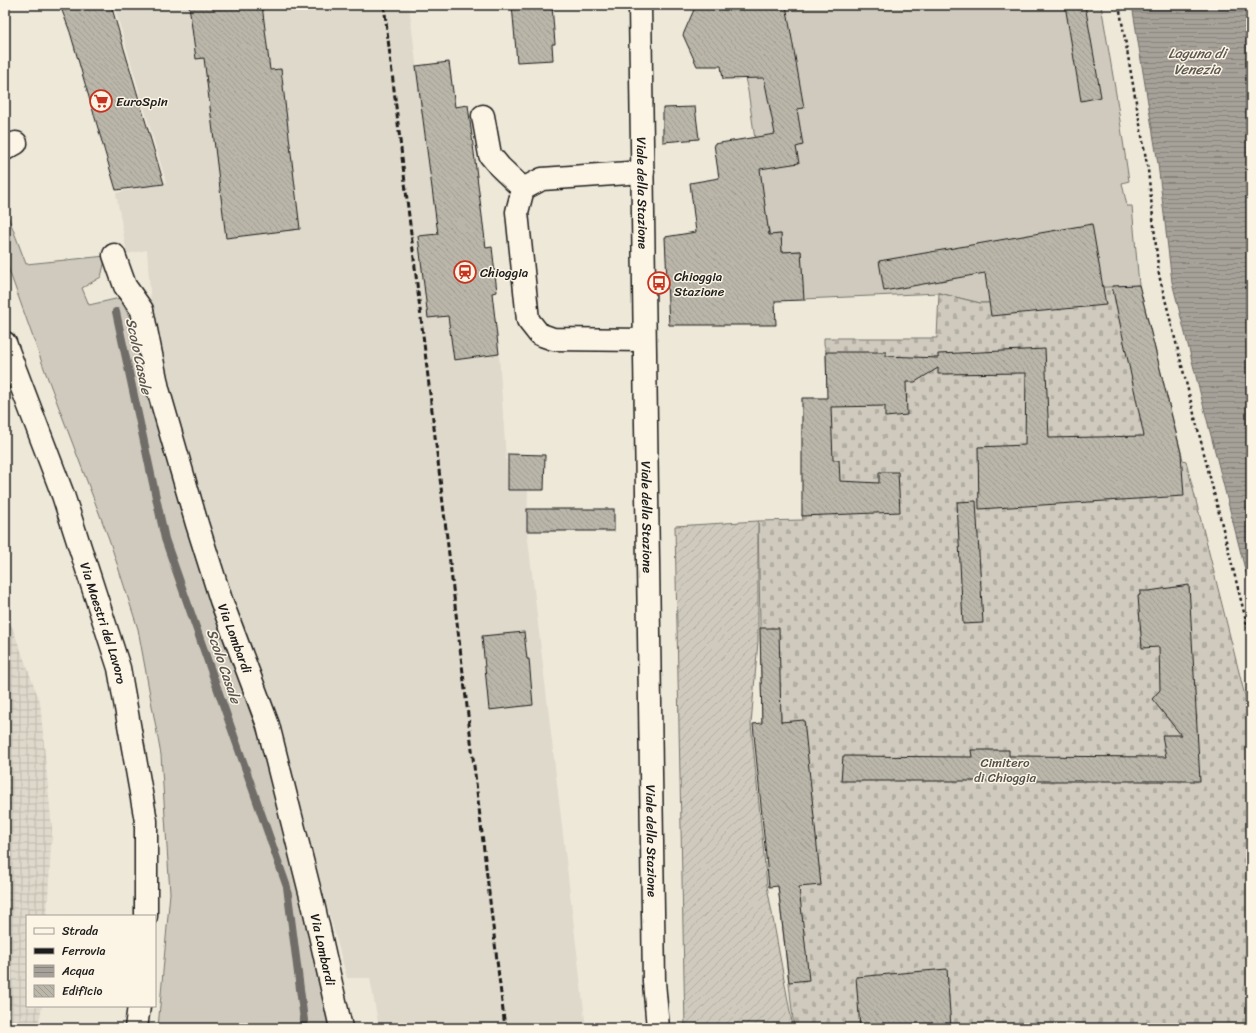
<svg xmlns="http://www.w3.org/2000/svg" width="1256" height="1033" font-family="Sriracha,sans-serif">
	<defs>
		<pattern id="industrial-grid" width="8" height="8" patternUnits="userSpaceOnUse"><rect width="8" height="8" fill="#ded9cb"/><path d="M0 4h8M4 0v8" fill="none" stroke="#bebaae"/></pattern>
		<pattern id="cemetery-stones" width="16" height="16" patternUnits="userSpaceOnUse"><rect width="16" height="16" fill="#cfcabd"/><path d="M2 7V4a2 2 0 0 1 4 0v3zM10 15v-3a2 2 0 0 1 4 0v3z" fill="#b1ada2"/></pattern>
		<pattern id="garden-furrows" width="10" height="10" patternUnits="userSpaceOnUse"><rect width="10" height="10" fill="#cfcabd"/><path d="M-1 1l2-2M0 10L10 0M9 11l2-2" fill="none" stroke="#b1ada2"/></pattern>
		<pattern id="water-rules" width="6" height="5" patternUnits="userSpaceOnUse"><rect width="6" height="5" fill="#a7a299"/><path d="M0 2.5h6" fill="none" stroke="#87837c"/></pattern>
		<pattern id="building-back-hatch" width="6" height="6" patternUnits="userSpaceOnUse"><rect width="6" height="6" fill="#bab6aa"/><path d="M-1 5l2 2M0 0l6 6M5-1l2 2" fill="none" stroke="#9f9c92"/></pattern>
	</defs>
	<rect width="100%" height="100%" fill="#eee8d9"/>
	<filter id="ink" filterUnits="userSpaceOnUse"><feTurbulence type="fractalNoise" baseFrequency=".025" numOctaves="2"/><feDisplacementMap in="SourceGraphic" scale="8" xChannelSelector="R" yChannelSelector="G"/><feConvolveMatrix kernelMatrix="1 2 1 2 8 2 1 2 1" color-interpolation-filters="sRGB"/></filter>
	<g filter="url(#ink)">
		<polygon fill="#ded9cb" points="114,5 409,5 430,178 477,172 499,354 508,489 528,490 527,531 586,1028 379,1028 370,978 347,978 287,761 231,607 172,402 151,305 147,250 127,254 116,193 166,182"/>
		<polygon fill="url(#industrial-grid)" points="5,608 40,702 52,829 47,916 27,916 27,1006 42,1006 38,1028 5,1028"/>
		<g fill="#cfcabd" stroke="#76736c">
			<polygon points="730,5 1101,5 1116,94 1129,181 1122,183 1127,206 1132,206 1139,285 989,303 980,303 939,293 803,299 801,251 782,252 781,234 770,235 767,222 748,91 745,78"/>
			<polygon points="5,208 26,264 106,256 101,277 82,288 89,305 120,298 139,336 216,615 273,777 310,931 330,1028 158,1028 170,893 161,755 138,629 109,539 45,371 5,259"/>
		</g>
		<polygon fill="url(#cemetery-stones)" stroke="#76736c" points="1139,285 1183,460 1186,461 1251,720 1251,1028 794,1028 778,886 762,723 758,521 803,520 802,515 831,399 831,387 827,387 826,352 824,344 824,338 937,338 939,293 980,303 989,303 1030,290 1133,286"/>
		<polygon fill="url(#garden-furrows)" stroke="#76736c" points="758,521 758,641 751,724 767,886 793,1028 685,1028 675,526"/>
		<polygon fill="url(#water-rules)" stroke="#6f6c67" points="1132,5 1251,5 1251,593 1172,282 1158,164"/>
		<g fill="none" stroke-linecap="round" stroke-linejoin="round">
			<polyline stroke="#6f6c67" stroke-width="8" points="116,312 165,539 287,887 305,1028"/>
		</g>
		<g fill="url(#building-back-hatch)" stroke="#1c1c1c">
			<polygon points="60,5 111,5 164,184 116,190 70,32"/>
			<polygon points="189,5 262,5 270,70 281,69 300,229 226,238 204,58 196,59"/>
			<polygon points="512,5 533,5 533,7 552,5 555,44 552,44 553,60 517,62"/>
			<polygon points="696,5 786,5 804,108 797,109 803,145 796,147 799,163 760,169 769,235 781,234 782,252 801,251 804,300 775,301 776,325 669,325 665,237 696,232 690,183 719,178 714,144 775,134 764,78 723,79 721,66 697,66 683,35"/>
			<polygon points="1065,5 1085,5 1101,97 1081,101"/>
			<polygon points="449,62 455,107 468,105 486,248 492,247 497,292 492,293 499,354 454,360 448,316 428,318 418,236 438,234 416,66"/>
			<polygon points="695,107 699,139 663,142 663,108"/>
			<polygon points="1092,224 1106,305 991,316 985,273 884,291 879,261"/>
			<polygon points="1139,285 1181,453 1184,496 979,509 978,447 1025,445 1026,373 938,374 938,368 915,382 906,382 907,415 885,417 885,406 831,407 833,460 839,460 840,481 879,483 879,472 898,472 900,512 802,516 802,398 827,398 826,352 886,352 886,356 938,358 938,354 1045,349 1049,438 1144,436 1112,286"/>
			<polygon points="508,454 545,455 544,490 508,490"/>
			<polygon points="976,501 983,623 963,624 957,502"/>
			<rect x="527" y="509" width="87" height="22"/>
			<polygon points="1189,585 1200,781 841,781 843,756 972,757 971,750 1009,750 1009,756 1166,757 1162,735 1181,735 1152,699 1160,690 1159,647 1142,648 1138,596 1140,595 1140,591 1149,591"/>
			<polygon points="760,628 779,628 781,722 804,720 821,885 799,887 809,980 789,982 778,886 769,887 753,724 762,723"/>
			<polygon points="524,632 527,659 529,659 533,705 489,710 482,636"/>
			<polygon points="947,969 951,1028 860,1028 856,977"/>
		</g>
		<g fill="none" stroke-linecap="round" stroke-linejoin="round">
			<g stroke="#1c1c1c" stroke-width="25">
				<g id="minor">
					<path id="s1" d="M640,5l14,977 4,46"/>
					<polyline points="483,116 490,155 500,167 523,189"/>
					<polyline points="5,149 16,143"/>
					<polyline points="643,172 542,179 523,189 517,212 528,320 539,334 553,339 644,340"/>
					<path id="s2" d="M114,255l11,31 17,24 16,79 39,135 24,76 47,125 46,183 27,120"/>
					<path id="s3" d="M5,343l58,152 56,173 27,153v95"/>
					<polyline points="136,1028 139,1006"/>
				</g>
			</g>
			<polyline stroke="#1c1c1c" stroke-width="2.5" stroke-dasharray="3 3" stroke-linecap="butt" points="1119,5 1148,170 1159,275 1251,640"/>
			<use href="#minor" stroke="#fcf5e5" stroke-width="22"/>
			<polyline stroke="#1c1c1c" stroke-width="3" stroke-dasharray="6 3" stroke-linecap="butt" points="384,5 505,1028"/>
		</g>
	</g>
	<defs>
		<g id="supermarket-ring" transform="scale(1.15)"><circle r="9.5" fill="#fcf5e5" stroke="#c8321e" stroke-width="1.5"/><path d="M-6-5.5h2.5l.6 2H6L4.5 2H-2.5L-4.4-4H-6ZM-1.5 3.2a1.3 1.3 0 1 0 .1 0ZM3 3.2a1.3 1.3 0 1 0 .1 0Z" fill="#c8321e"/></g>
		<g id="station-ring" transform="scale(1.15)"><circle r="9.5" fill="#fcf5e5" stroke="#c8321e" stroke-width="1.5"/><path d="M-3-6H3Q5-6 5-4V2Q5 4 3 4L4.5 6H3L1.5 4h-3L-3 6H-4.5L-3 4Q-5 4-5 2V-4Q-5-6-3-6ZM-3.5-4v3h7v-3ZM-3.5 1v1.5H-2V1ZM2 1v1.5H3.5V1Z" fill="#c8321e"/></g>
		<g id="bus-ring" transform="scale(1.15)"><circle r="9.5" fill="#fcf5e5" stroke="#c8321e" stroke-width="1.5"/><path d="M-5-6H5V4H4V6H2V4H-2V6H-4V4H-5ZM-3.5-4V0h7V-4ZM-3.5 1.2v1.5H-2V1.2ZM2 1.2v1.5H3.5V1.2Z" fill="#c8321e"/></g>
	</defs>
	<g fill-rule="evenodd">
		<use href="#supermarket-ring" x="101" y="101"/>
		<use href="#station-ring" x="465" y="272"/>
		<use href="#bus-ring" x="659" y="283"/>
	</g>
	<g text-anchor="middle" stroke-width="3" stroke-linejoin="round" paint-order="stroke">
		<g font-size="13" fill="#1c1c1c" stroke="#fcf5e5" text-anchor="start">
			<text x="116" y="106">EuroSpin</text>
			<text x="480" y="277">Chioggia</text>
			<text x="674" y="281">Chioggia<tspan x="674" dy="15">Stazione</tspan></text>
		</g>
		<g font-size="13" fill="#1c1c1c" stroke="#fcf5e5">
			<text dy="5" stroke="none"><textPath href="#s1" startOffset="188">Viale della Stazione</textPath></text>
			<text dy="5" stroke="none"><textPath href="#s1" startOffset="512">Viale della Stazione</textPath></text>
			<text dy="5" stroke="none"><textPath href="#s3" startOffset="297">Via Maestri del Lavoro</textPath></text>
			<text dy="5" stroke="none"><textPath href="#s2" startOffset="404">Via Lombardi</textPath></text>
			<text dy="5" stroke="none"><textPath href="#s1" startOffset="836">Viale della Stazione</textPath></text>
			<text dy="5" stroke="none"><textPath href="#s2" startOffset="728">Via Lombardi</textPath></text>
		</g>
		<g font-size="13" fill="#52504c" stroke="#fcf5e5">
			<text x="1005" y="767">Cimitero<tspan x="1005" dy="15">di Chioggia</tspan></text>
		</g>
		<g font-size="14" font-style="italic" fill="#5b5854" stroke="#fcf5e5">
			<text x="1197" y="58">Laguna di<tspan x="1197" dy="16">Venezia</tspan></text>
			<text transform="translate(139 356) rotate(78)" y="5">Scolo Casale</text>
			<text transform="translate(224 666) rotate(71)" y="5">Scolo Casale</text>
		</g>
	</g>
	<rect width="1256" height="1033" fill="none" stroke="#fcf5e5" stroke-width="20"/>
	<rect x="10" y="10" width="1236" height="1013" fill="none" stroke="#1c1c1c" stroke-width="1.5" filter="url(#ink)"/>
	<rect x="26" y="915" width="130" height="92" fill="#fcf5e5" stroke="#a29e95"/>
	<rect x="34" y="928" width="20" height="6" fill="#fcf5e5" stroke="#a29e95"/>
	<text x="62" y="935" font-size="12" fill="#1c1c1c">Strada</text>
	<rect x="34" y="948" width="20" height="6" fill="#1c1c1c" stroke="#a29e95"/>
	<text x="62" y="955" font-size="12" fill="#1c1c1c">Ferrovia</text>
	<rect x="34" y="965" width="20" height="12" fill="url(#water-rules)" stroke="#a29e95"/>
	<text x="62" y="975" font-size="12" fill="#1c1c1c">Acqua</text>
	<rect x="34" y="985" width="20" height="12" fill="url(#building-back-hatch)" stroke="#a29e95"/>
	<text x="62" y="995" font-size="12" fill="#1c1c1c">Edificio</text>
</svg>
